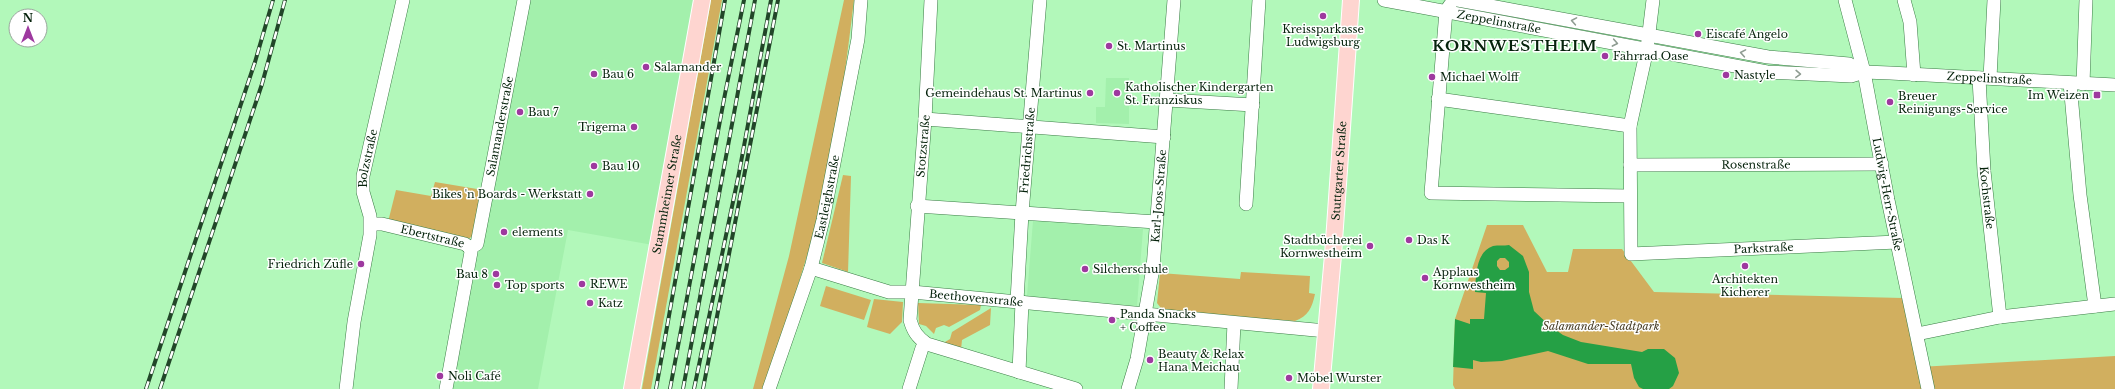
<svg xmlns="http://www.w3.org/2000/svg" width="2115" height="389" font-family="'Libre Baskerville',serif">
	<rect width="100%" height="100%" fill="#b2f8ba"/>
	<g fill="#a3f0ac">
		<polygon points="525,0 697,0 653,245 568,230 538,389 453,389"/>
		<polygon points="1106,78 1129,78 1129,124 1096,123 1096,107 1105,107"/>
		<polygon points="1033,221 1143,229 1137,306 1027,296"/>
	</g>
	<g fill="#d1af5f">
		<polygon points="711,0 722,0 651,389 642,389"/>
		<path d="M844,0h10c-7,57 -14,115 -26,171 -14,74 -41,146 -64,218h-11l36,-133z"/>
		<polygon points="843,175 851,176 848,272 822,263"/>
		<polygon points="435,182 483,190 474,235 467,240 388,222 396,190 431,196"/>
		<polygon points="1487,225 1523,225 1547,272 1568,272 1573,249 1622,249 1654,292 1903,298 1919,367 2115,356 2115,389 1455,389 1453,385 1455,319"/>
		<path d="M1241,272l69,4 -1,17 6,1c-3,14 -7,22 -20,27l-131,-9 -7,-9 3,-30 80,6z"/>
		<polygon points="826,286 871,300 864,320 820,306"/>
		<polygon points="874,299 903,302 902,322 890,334 867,327"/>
		<polygon points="918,303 981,305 980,310 949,327 944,325 936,328 934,334 926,326 919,324"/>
		<polygon points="991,308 990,325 962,340 961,350 939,341 945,342 950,339 952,332"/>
	</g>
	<path fill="#25a045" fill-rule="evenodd" d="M1509,245l14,11 6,16v20l5,19 16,15 13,9 18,7 61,10 6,-3h16l11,9 4,15 -6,13 -4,3h-26l-4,-2 -5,-9 -3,-14h-43l-40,-13 -46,10 -21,1 -8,-2v9l-20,-2 2,-48 15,5v-5h14l2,-26 -11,-1c1,-14 0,-40 18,-46 5,-1 11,0 16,-1zM1500,258h5l4,4v5l-4,3h-5l-3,-4v-5z"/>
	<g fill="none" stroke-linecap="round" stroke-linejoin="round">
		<g stroke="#3a7c45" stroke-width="14">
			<g id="minor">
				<path d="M931,0l-6,119 -15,201c3,11 7,17 17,24l149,45"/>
				<path id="s1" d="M1384,0l383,72 84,4 13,-4 26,1 225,12"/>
				<polyline points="1458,0 1768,57 1849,64 1864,72"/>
				<path id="s2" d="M1653,0l-6,49 -17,77 1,128 266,-12"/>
				<path id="s3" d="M1845,0l19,72 24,128 40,189"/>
				<polyline points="1904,0 1910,22 1914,75"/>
				<polyline points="1450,5 1446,11 1431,193 1630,196"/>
				<path id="s4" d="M1979,78l5,93 16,146"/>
				<polyline points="1990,78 1994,0"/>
				<polyline points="2070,83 2080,195 2095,306"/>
				<polyline points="2083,84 2086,0"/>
				<polyline points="1438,99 1630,126"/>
				<polyline points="1167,100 1253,105"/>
				<polyline points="925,119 1164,137"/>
				<path id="s5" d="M1630,165l252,-1"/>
				<polyline points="1246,204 1259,0"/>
				<polyline points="917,206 1156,222"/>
				<path id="s6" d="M371,224h11l83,20 5,4"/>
				<path id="s7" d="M470,248l7,-4 47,-244"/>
				<path id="s8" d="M811,268l78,24h23l414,39"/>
				<path id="s9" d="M1017,301l5,-88 18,-213"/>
				<polyline points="1917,334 2000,317 2115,304"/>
				<polyline points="1019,372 1022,302"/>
				<path id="s10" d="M346,389l8,-67 16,-87v-19l-7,-24v-16l40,-176"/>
				<polyline points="446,389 471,252 470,248"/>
				<path id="s11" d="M769,389l42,-121 12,-48 35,-181 3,-39"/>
				<polyline points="909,389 922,348"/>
				<path id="s12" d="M1128,389l9,-30 16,-91 21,-268"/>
				<polyline points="1231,389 1234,323"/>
			</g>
		</g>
		<g stroke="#fff" stroke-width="18">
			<g id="major">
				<path id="s13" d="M632,389l70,-389"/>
				<path id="s14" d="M1321,389l12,-134 18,-255"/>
			</g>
		</g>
		<use href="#minor" stroke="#fff" stroke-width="13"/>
		<use href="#major" stroke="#fed5d0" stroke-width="16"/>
		<g stroke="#224629" stroke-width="4">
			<g id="rail">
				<polyline points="146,389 255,62 273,0"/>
				<polyline points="160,389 262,84 285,0"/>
				<polyline points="656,389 725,0"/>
				<polyline points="670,389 725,94 744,0"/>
				<polyline points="683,389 755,0"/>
				<polyline points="694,389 739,173 771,0"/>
				<polyline points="703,389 778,0"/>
			</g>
		</g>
		<use href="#rail" stroke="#fff" stroke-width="2.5" stroke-dasharray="8" stroke-linecap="butt"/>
	</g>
	<defs><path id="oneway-chevron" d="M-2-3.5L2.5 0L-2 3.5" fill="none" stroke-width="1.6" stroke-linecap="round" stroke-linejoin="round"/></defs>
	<g stroke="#8f9c92">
		<use href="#oneway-chevron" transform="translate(1574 21) rotate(-170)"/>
		<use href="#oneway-chevron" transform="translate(1615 43) rotate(11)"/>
		<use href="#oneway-chevron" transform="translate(1743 53) rotate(-170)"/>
		<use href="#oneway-chevron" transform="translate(1798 74) rotate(2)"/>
	</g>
	<g fill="#9e399f" stroke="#fff" stroke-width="1.5">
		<circle cx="1323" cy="16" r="4"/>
		<circle cx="1698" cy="34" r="4"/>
		<circle cx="1109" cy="46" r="4"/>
		<circle cx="1605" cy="56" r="4"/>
		<circle cx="646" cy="67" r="4"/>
		<circle cx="594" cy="74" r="4"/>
		<circle cx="1726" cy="75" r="4"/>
		<circle cx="1432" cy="77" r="4"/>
		<circle cx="1090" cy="93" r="4"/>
		<circle cx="1117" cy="93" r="4"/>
		<rect x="2093" y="91" width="8" height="8" rx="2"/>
		<circle cx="1890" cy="102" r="4"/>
		<circle cx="520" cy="112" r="4"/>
		<circle cx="634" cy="127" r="4"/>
		<circle cx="594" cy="166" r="4"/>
		<circle cx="590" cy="194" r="4"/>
		<circle cx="504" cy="232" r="4"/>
		<circle cx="1409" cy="240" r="4"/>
		<circle cx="1370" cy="246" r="4"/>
		<circle cx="361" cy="264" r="4"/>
		<circle cx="1745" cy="266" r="4"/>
		<circle cx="1085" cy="269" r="4"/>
		<circle cx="496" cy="274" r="4"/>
		<circle cx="1425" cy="278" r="4"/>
		<circle cx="582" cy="284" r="4"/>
		<circle cx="497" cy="285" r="4"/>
		<circle cx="590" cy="303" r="4"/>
		<circle cx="1112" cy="320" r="4"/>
		<circle cx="1150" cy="360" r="4"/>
		<circle cx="440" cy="376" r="4"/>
		<circle cx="1289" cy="378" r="4"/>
	</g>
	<g text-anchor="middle" stroke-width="3" stroke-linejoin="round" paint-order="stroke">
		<g font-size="11" fill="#06230c" stroke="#fff">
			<text dy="4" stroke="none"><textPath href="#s1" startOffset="117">Zeppelinstraße</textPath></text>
			<text dy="4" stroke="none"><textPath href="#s1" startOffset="613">Zeppelinstraße</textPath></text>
			<text dy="4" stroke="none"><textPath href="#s7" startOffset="128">Salamanderstraße</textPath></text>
			<text transform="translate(923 146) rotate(-85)" y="4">Stotzstraße</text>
			<text dy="4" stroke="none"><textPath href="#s9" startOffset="151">Friedrichstraße</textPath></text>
			<text dy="4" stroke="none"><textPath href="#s10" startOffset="234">Bolzstraße</textPath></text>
			<text dy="4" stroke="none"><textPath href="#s5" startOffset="126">Rosenstraße</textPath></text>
			<text dy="4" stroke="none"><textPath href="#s14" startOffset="219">Stuttgarter Straße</textPath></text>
			<text dy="4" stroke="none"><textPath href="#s3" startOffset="199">Ludwig-Herr-Straße</textPath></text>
			<text dy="4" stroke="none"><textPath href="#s13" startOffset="198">Stammheimer Straße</textPath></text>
			<text dy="4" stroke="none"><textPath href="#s12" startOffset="196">Karl-Joos-Straße</textPath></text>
			<text dy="4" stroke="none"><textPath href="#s11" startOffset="201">Eastleighstraße</textPath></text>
			<text dy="4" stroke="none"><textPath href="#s4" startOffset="120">Kochstraße</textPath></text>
			<text dy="4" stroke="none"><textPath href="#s6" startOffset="63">Ebertstraße</textPath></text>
			<text dy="4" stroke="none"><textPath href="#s2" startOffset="389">Parkstraße</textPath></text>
			<text dy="4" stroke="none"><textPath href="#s8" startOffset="169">Beethovenstraße</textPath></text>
		</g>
		<g font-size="11" fill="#06230c" stroke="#fff" text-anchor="start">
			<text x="1323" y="33" text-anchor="middle">Kreissparkasse<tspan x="1323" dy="13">Ludwigsburg</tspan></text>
			<text x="1706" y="38">Eiscafé Angelo</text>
			<text x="1117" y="50">St. Martinus</text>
			<text x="1613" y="60">Fahrrad Oase</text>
			<text x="654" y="71">Salamander</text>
			<text x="602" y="78">Bau 6</text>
			<text x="1734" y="79">Nastyle</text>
			<text x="1440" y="81">Michael Wolff</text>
			<text x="1125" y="91">Katholischer Kindergarten<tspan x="1125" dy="13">St. Franziskus</tspan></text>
			<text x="1082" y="97" text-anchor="end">Gemeindehaus St. Martinus</text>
			<text x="2089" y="99" text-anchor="end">Im Weizen</text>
			<text x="1898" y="100">Breuer<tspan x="1898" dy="13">Reinigungs-Service</tspan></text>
			<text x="528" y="116">Bau 7</text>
			<text x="626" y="131" text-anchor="end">Trigema</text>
			<text x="602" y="170">Bau 10</text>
			<text x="582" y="198" text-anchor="end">Bikes 'n Boards - Werkstatt</text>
			<text x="512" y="236">elements</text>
			<text x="1362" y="244" text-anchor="end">Stadtbücherei<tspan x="1362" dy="13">Kornwestheim</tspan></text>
			<text x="1417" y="244">Das K</text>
			<text x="353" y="268" text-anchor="end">Friedrich Züfle</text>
			<text x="1093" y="273">Silcherschule</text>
			<text x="1433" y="276">Applaus<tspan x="1433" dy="13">Kornwestheim</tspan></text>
			<text x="488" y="278" text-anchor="end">Bau 8</text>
			<text x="1745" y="283" text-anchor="middle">Architekten<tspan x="1745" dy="13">Kicherer</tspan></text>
			<text x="590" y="288">REWE</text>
			<text x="505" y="289">Top sports</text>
			<text x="598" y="307">Katz</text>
			<text x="1120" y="318">Panda Snacks<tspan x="1120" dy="13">+ Coffee</tspan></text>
			<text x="1158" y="358">Beauty &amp; Relax<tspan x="1158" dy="13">Hana Meichau</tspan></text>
			<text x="448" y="380">Noli Café</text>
			<text x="1297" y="382">Möbel Wurster</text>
		</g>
		<g font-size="11" font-style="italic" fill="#463c24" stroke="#fff">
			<text x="1601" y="330">Salamander-Stadtpark</text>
		</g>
		<g font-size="15" font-weight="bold" letter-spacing="1" fill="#06230c" stroke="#fff">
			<text x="1515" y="51">KORNWESTHEIM</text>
		</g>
	</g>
	<g transform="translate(28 28)"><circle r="19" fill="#ffffff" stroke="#9ba79e"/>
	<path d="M0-3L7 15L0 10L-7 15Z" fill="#9e399f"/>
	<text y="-6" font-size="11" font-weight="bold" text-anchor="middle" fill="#06230c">N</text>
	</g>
</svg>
